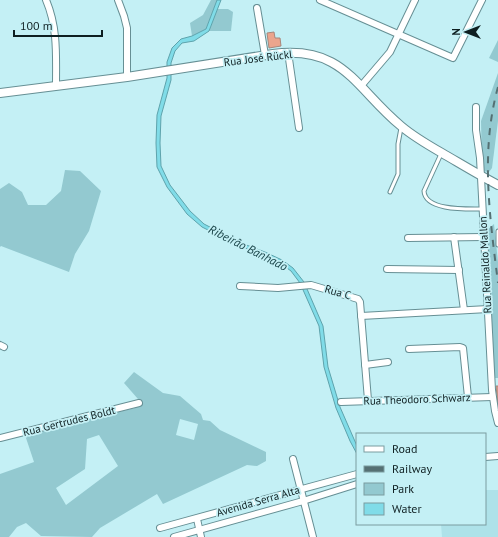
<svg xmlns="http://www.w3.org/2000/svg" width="498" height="537" font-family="'PT Sans',sans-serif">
	<rect width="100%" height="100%" fill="#c4f0f5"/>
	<polygon fill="#aee2e9" points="485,490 498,490 498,537 442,537 441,524 485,524"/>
	<g fill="#93c9d0" fill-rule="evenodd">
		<polygon points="211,0 217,0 206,29 192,36 190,23 203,15"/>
		<polygon points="217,9 228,9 233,12 231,31 209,31"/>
		<polygon points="498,40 498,62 489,58"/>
		<polygon points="498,73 498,121 492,168 489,172 482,171 481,121"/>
		<polygon points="65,170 80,171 101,191 89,231 75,254 69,272 1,246 0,247 0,189 9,183 22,192 28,205 46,205 61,191"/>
		<polygon points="494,224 498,262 498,378 494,378 487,230"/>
		<path d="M134,372l29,21 17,3 21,18 2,6 7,1 10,9 46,22v9l-9,5 -10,-1 -84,39 -6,-10 -57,34 -8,9 -51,-1 -15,-13 -9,4 -8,10h-9v-63l34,-12 -9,-27 110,-27 3,-9 -14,-16zM180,419l18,5 -4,16 -18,-5zM99,435l19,31 -52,39 -10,-17 29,-19 2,-30z"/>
	</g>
	<polygon fill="#80dce8" stroke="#5ea3ac" points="217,0 221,0 209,31 194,41 182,43 175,51 171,63 171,80 161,116 160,143 161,166 170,185 190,211 204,224 241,243 265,252 282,260 293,268 304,282 323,326 328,367 340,407 357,446 357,454 350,441 336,408 324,367 319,326 300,283 291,271 280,263 263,255 240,246 202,227 187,214 167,187 157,167 156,143 157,115 167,78 167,62 172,48 181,39 192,36 206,29"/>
	<g fill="#eba58d" stroke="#a8867b">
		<polygon points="274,32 275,38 280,38 281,46 269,48 267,33"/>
		<polygon points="496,386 498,386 498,405"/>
	</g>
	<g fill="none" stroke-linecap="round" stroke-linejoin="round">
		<g stroke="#668f94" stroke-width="5">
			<g id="lane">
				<path d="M441,154l-17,37c1,20 43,18 58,18"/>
				<polyline points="390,192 398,174 398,144 401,128"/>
				<polyline points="498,231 498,245"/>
			</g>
		</g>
		<g stroke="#668f94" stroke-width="8">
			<g id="street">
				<path d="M46,0c12,28 10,56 10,86"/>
				<polyline points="118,0 124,16 127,28 127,77"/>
				<polyline points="320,0 453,58 482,0"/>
				<polyline points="257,8 265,55"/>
				<polyline points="288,52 299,128"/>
				<polyline points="361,86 390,52 415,0"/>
				<polyline points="476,107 476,130 480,158 492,390 495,411 498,423"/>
				<polyline points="454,237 464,310"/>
				<polyline points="408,238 483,237"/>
				<polyline points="387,269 459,270"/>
				<polyline points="240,286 278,288 311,285 358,299 360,302 368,400"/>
				<polyline points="361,316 488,309"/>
				<polyline points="0,345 4,347"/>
				<polyline points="409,349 460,347 463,348 468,397"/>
				<polyline points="365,365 388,362"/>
				<polyline points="341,402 492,397"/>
				<polyline points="0,438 139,403"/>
				<polyline points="485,457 498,456"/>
				<polyline points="293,459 313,537"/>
				<polyline points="197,519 201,537"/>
				<polyline points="160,528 357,474"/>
				<polyline points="174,537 303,501 357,484"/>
			</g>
		</g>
		<g stroke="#668f94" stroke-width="10">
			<path id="secondary" d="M0,93l127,-16 146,-23c71,-9 82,34 128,72 13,11 27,19 41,27 19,11 37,22 56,32"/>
		</g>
		<use href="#lane" stroke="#fff" stroke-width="3"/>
		<use href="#street" stroke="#fff" stroke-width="6"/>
		<use href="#secondary" stroke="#fff" stroke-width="8"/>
		<path stroke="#557073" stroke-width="2" stroke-dasharray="7 7" stroke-linecap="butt" d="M498,87c-18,65 -8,131 0,196"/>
	</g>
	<g text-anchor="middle" stroke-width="3.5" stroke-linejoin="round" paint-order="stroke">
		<g font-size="11" fill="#0e1f21" stroke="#c4f0f5">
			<text transform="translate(258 58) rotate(-7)" y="4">Rua José Rückl</text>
			<text transform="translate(485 265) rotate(-93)" y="4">Rua Reinaldo Mallon</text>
			<text transform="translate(338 292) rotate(16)" y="4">Rua C</text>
			<text transform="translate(417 399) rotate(-2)" y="4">Rua Theodoro Schwarz</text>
			<text transform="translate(69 421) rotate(-14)" y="4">Rua Gertrudes Boldt</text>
			<text transform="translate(258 501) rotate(-16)" y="4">Avenida Serra Alta</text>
		</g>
		<g font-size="12" font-style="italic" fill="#1c474c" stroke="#c4f0f5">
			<text transform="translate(248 248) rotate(27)" y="4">Ribeirão Banhado</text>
		</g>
	</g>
	<rect x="356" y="433" width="130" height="92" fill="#c4f0f5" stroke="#7b9ca0"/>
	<rect x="364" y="446" width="20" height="6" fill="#ffffff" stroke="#7b9ca0"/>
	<text x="392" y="453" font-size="12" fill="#0e1f21">Road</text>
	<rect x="364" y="466" width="20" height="6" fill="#557073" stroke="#7b9ca0"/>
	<text x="392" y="473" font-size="12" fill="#0e1f21">Railway</text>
	<rect x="364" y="483" width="20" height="12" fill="#93c9d0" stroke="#7b9ca0"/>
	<text x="392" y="493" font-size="12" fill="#0e1f21">Park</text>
	<rect x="364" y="503" width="20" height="12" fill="#80dce8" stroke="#7b9ca0"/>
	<text x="392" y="513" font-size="12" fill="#0e1f21">Water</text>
	<g transform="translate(466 32) rotate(270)" stroke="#c4f0f5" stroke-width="3" paint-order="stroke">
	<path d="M0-3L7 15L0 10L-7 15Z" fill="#0e1f21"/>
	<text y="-6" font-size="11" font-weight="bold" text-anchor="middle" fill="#0e1f21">N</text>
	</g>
	<path d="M14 30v6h88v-6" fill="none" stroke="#0e1f21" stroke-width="2"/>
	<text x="20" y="30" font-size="12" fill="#0e1f21" stroke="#c4f0f5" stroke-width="3" paint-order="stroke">100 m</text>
</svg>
